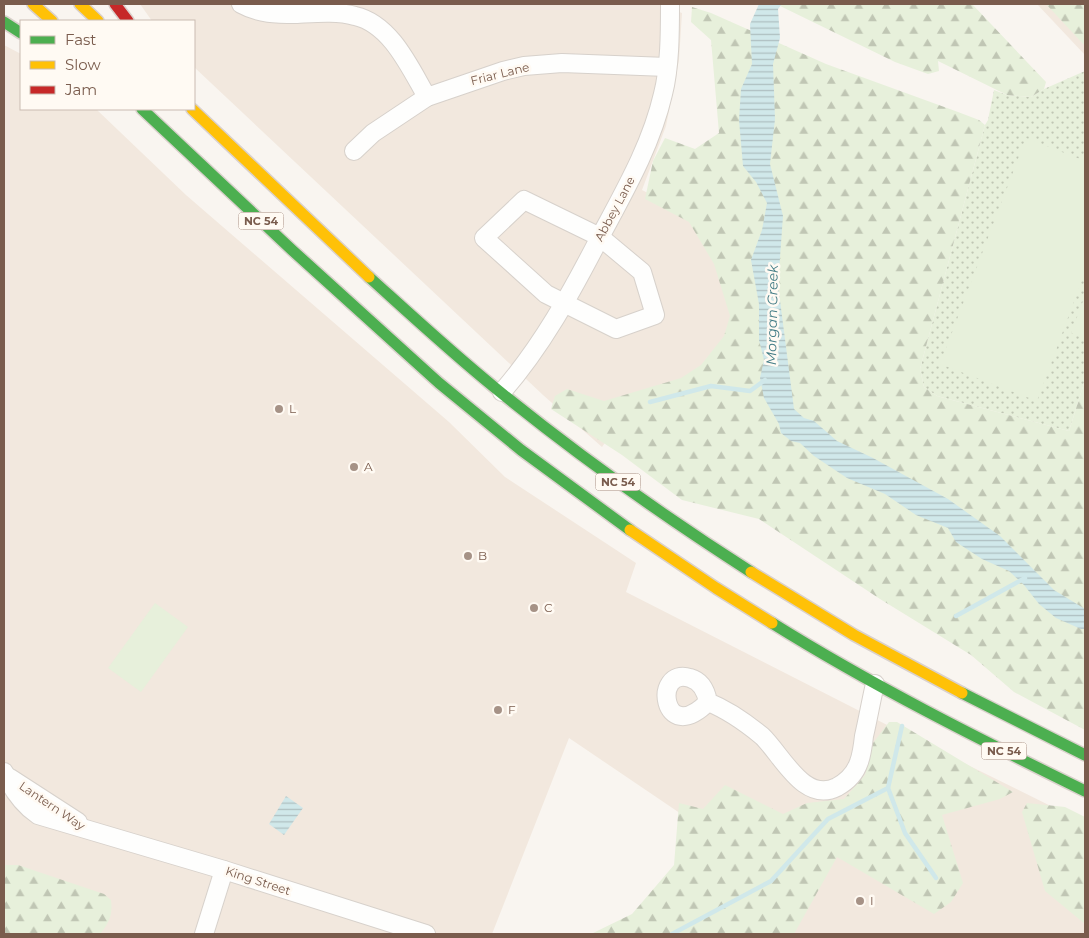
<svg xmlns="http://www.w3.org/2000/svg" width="1089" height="938" font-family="Montserrat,sans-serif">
	<defs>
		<pattern id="grass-dots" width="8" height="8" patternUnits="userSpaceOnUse" patternTransform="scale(1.25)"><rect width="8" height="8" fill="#e7f0db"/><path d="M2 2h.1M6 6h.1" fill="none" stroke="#c0c6b4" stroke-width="1.8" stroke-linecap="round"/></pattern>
		<pattern id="forest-firs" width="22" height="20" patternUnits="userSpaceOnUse" patternTransform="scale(1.25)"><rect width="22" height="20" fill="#e7f0db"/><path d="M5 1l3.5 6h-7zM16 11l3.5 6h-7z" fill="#c0c6b4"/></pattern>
		<pattern id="water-rules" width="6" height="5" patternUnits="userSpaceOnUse" patternTransform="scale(1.25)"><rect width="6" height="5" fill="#d0e8ea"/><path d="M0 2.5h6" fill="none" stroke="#aebfc0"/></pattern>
	</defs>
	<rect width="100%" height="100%" fill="#f9f5f0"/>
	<g fill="#f2e8de">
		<polygon points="140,4 657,4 682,13 679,60 666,126 642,190 697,218 738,325 706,377 634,402 602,447 543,395 194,67 194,21 152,21"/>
		<polygon points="1037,4 1085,4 1085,55"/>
		<polygon points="4,45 21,54 21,109 96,109 186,195 449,422 505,477 636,563 626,592 895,729 1085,823 1085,934 782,934 696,824 569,738 492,934 4,934"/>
	</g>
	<polygon fill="url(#grass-dots)" points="1085,71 1085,380 1069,431 937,396 924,387 920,369 985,125 988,120 994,90 1007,95 1031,97 1044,89"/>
	<g fill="url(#forest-firs)">
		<polygon points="776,4 972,4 1046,82 1044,89 1031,97 1007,95 938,61 939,71 928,74 895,62"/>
		<polygon points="1046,4 1085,4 1085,46"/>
		<polygon points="692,7 711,13 826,64 958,112 979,120 985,125 920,369 924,387 937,396 1069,431 1085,380 1085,730 1014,692 971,655 880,599 759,519 682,500 622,455 551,409 555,396 567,389 604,401 681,378 701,365 724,336 730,316 714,264 689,222 645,199 653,161 665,138 695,149 719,133 711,40 691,22"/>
		<polygon points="889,722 897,722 1013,792 1000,799 942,815 963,883 951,902 934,914 837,857 794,934 591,934 632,914 674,865 679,803 703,809 725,785 783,814 807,803 844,799 865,775 873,743"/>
		<polygon points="1027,803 1065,807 1085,817 1085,924 1045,891 1022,812"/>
		<path d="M4,865h14l86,29 7,6c2,15 -2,23 -11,34h-96z"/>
	</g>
	<g fill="#e7f0db">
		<polygon points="1026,138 1085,161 1085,272 1037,401 940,364"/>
		<polygon points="1083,301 1085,302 1085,339 1071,333"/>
		<polygon points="155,603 188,627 141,692 108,668"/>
	</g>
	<g fill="url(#water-rules)">
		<polygon points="759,4 782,4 778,9 780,38 773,64 775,119 770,164 783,216 778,285 794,409 804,418 814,421 837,441 873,458 948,499 1000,536 1054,590 1085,609 1085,629 1081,629 1056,618 1039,604 1024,585 1009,571 982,559 956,542 948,528 916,515 885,494 847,478 814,456 800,443 791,441 781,433 779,424 764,398 760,378 764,360 759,340 759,304 751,260 762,230 767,203 756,182 743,166 739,120 741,89 752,64 750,24"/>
		<polygon points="286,796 303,808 284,835 269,824"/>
	</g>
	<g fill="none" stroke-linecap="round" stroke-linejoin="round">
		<g stroke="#d0e8ea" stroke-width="4.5">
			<polyline points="650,402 711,386 750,391 765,380"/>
			<polyline points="956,616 1025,578"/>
			<polyline points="888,788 905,833 936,878"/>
			<polyline points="672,934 771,881 828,819 888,788 902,726"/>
		</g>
		<g stroke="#d7d1cb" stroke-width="20">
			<g id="street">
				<path d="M241,4c18,10 36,10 56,10 19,-1 40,-3 58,2 36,8 55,52 72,81"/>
				<polyline points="354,151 373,133 427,97 503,71 524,66 562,63 667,67"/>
				<polygon points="524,200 600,237 642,272 655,315 616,329 546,294 484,238"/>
				<path d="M502,392c40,-46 69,-99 97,-153 25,-47 52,-93 64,-145 7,-27 7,-62 7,-90"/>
				<path d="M708,702c-46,46 -56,-36 -18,-24 11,3 16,13 18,24 20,8 37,20 54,34 20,19 42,68 75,51 11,-6 18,-13 22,-25 3,-8 4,-17 5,-26 4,-17 7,-35 11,-52"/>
				<path d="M4,772c8,17 19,33 34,43l186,55 202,64"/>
				<polyline points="10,778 78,822"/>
				<polyline points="204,934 224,870"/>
			</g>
		</g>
		<g stroke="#dad1cc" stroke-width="14">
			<g id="fast">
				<polyline points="4,22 21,33"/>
				<polyline points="142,109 292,250 439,383 521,450 630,530"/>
				<path d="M369,277c41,37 82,75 125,110 82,67 168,128 257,185"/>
				<path d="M772,623c101,63 207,116 313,168"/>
				<polyline points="962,693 1085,755"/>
			</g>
		</g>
		<g stroke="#dad1cc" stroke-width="14">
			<g id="slow">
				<polyline points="33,4 52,21"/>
				<polyline points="80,4 98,21"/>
				<polyline points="192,109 369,277"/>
				<polyline points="630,530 716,588 772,623"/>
				<polyline points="751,572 854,635 962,693"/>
			</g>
		</g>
		<g stroke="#dad1cc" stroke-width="14">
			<polyline id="jam" points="115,4 128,21"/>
		</g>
		<use href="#street" stroke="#fefefd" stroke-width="18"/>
		<use href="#fast" stroke="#4caf50" stroke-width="11"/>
		<use href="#slow" stroke="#ffc107" stroke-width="11"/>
		<use href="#jam" stroke="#c62828" stroke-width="11"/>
	</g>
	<g fill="#a69286" stroke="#fffaf3" stroke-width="2">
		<circle cx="279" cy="409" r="5"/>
		<circle cx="354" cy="467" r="5"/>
		<circle cx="468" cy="556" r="5"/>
		<circle cx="534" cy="608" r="5"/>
		<circle cx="498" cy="710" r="5"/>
		<circle cx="860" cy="901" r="5"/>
	</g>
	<g text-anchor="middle" stroke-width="5" stroke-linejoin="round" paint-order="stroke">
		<g fill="#fffaf3" stroke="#a28b7f" stroke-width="1">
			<rect x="238.5" y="212.5" width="45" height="17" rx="4"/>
			<rect x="595.5" y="473.5" width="45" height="17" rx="4"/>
			<rect x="981.5" y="742.5" width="45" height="17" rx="4"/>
		</g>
		<g font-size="11" font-weight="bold" fill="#7a5c4d">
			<text x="261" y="225">NC 54</text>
			<text x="618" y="486">NC 54</text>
			<text x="1004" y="755">NC 54</text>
		</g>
		<g font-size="12" fill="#7a5c4d" stroke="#fffaf3">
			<text transform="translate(500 74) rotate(-14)" y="4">Friar Lane</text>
			<text transform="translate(615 209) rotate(-62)" y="4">Abbey Lane</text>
			<text transform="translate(52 806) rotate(34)" y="4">Lantern Way</text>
			<text transform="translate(258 881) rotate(18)" y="4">King Street</text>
		</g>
		<g font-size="12" fill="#7a5c4d" stroke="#fffaf3" text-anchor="start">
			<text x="289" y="413">L</text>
			<text x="364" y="471">A</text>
			<text x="478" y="560">B</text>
			<text x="544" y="612">C</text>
			<text x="508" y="714">F</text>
			<text x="870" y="905">I</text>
		</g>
		<g font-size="14" font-style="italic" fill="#437c86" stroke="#fffaf3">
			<text transform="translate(772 315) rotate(-89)" y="5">Morgan Creek</text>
		</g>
	</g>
	<rect width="1089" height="938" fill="none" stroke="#7a5c4d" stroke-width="10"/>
	<rect x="20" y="20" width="175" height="90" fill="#fffaf3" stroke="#cabbb1"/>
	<rect x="30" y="36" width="25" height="8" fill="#4caf50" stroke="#cabbb1"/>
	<text x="65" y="45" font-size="15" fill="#7a5c4d">Fast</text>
	<rect x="30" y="61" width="25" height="8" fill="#ffc107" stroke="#cabbb1"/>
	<text x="65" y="70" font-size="15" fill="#7a5c4d">Slow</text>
	<rect x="30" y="86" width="25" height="8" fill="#c62828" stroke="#cabbb1"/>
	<text x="65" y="95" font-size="15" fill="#7a5c4d">Jam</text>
</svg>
